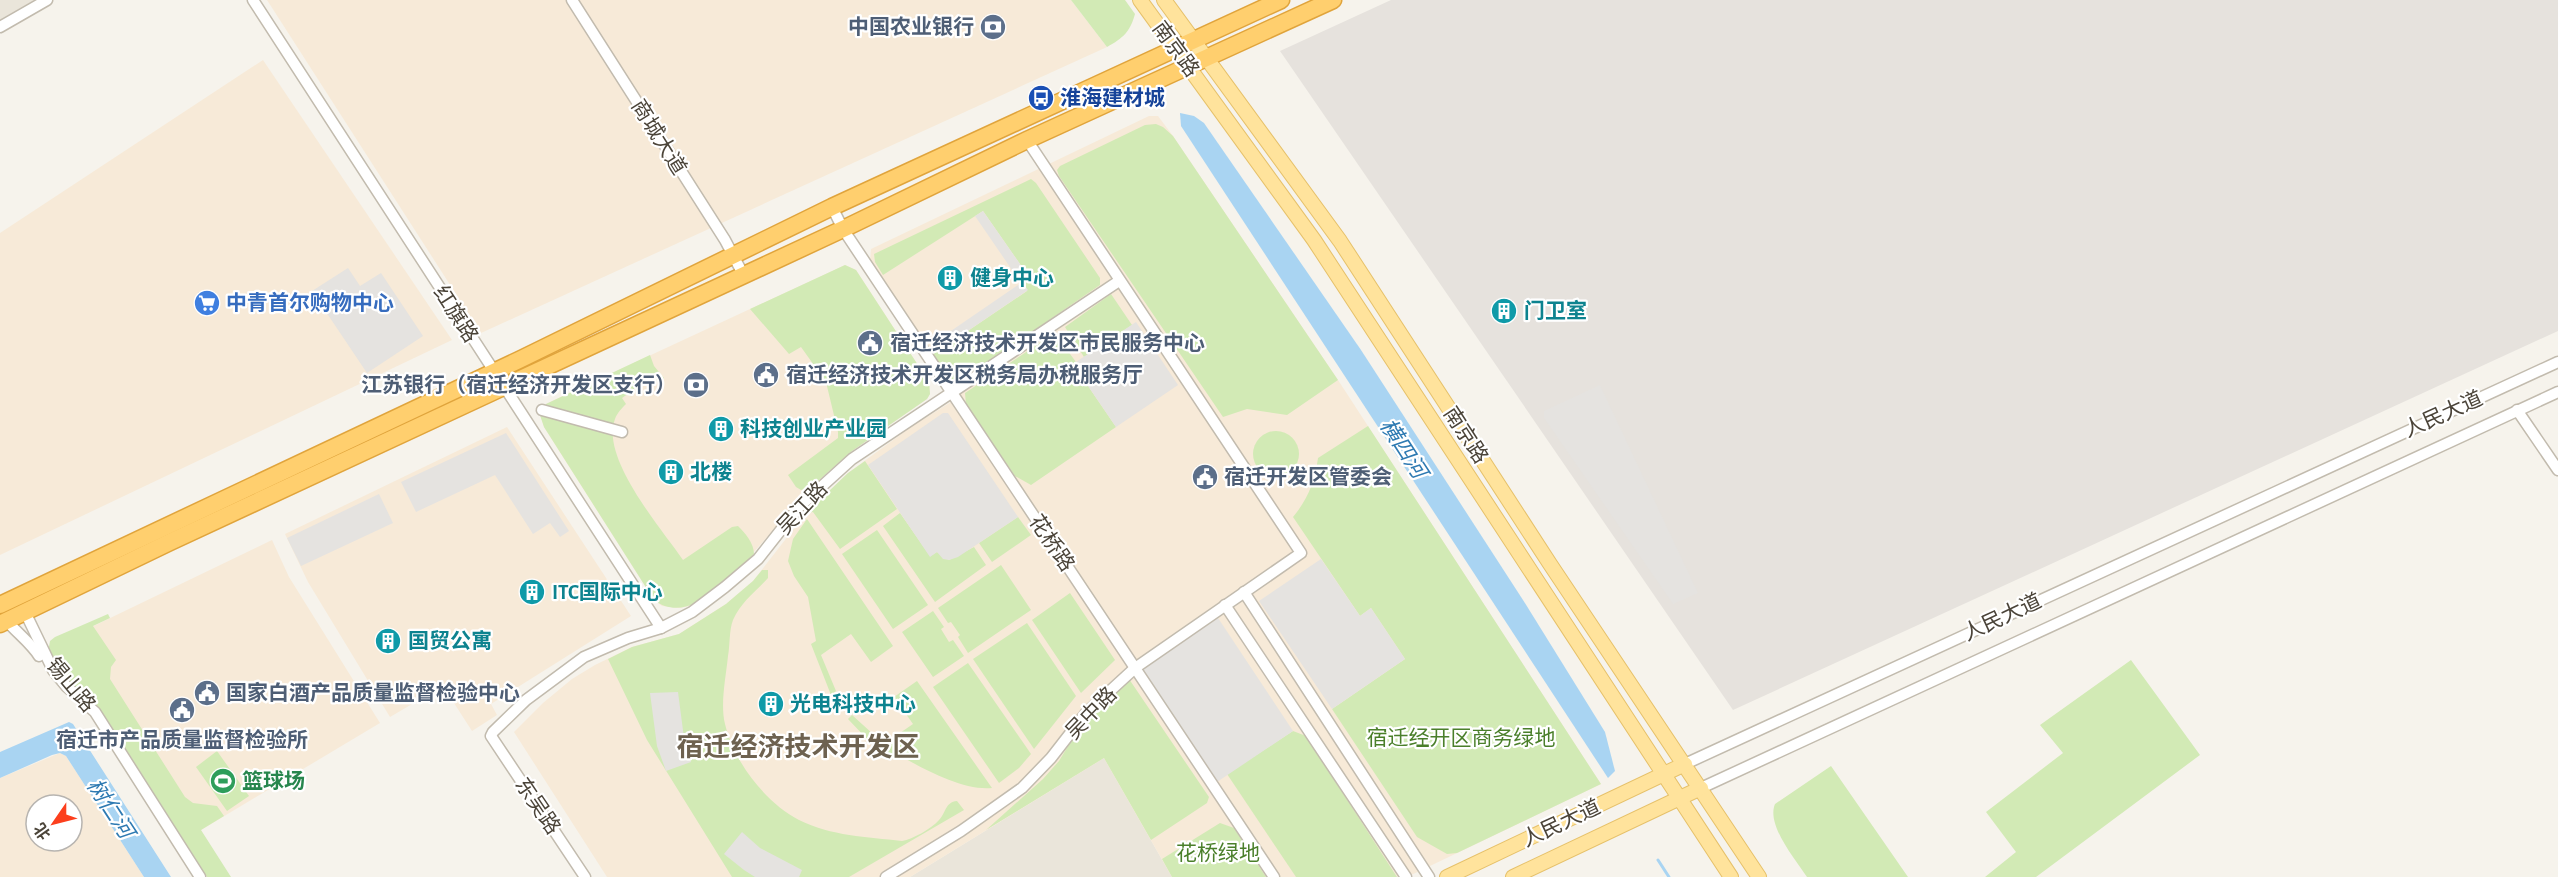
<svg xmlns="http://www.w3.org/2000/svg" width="2558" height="877" font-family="'Alegreya Sans','Noto Sans SC',sans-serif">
	<rect width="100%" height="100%" fill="#f6f3ec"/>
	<g fill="#eae5da">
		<polygon points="0,0 35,0 0,20"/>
		<polygon points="1104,758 1172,877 910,877"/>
	</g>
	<g fill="#f7ead8" fill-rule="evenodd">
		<polygon points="267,0 1071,0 1107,47 481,333"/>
		<polygon points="263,60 452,340 0,555 0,233"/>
		<polygon points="1149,116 1158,116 1173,136 1338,380 1601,784 1407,877 1172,877 1104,758 910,877 607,877 514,732 543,703 572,679 595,665 632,647 679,634 726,604 753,581 806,513 848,473 911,427 959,397 870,261 871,249"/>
		<polygon points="845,265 856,270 929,382 930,394 927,399 852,451 810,488 739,569 690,606 679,608 662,606 654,600 544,427 540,415 546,404 554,400"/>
		<polygon points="507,427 631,616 491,704 497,715 472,731 443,686 390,717 308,582 285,534"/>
		<polygon points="272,540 289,577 380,723 201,830 77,634"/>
		<path d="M60,753l6,3 78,121h-144v-99zM36,805h36v36h-36z"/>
	</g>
	<polygon fill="#e6e2dd" points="1391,0 2558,0 2558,331 1733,710 1280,51"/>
	<g fill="#d2eab5">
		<path d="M1071,0h54l10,14c-5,18 -12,24 -28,33z"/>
		<polygon points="1156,124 1163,127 1173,136 1338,380 1287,415 1247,409 1223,417 1059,176 1057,170 1060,166 1145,125"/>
		<polygon points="1031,179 1036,183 1100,278 1100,285 959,382 952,383 931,355 933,344 945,335 950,343 1027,291 1022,282 1029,277 983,211 883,275 875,262 874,254"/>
		<polygon points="845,265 856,270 929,382 930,394 927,399 852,451 810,488 801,490 796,487 788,475 838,438 838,432 826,382 801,347 789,354 750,309"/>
		<polygon points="1111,294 1132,325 1084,357 1065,327"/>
		<polygon points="1056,335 1076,362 1073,364 1116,427 1031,485 1015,476 966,405 965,393 1050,336"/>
		<path d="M650,355l4,11 10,12 -6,4 -4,-6 -32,22 4,6c-4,4 -9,9 -11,15 -15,39 46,109 68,141l49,-33 6,-1c7,7 16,17 16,28 -23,23 -65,73 -100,46l-110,-173 -4,-12 6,-11z"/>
		<path d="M1368,426l233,358 -144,69 -10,1 -30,-17 -85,-128 73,-50 -34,-51 -11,8 -67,-99c15,-18 22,-36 25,-59z"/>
		<circle cx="1276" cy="454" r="23"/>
		<polygon points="865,461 897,509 840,549 813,512 806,513 848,473"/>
		<polygon points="900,513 930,556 937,552 949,560 974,547 986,565 935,602 883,526"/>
		<polygon points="1018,517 1031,535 992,562 979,543"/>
		<polygon points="807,519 893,646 871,662 851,634 821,655 836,691 831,695 811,644 816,641 808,597 794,576 788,561 793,539"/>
		<polygon points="877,530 928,605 893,629 842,554"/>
		<polygon points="1001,565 1031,610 968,653 958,637 960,635 951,622 948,623 938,608"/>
		<path d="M762,570h6v8c-13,14 -27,24 -35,42 -4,10 -3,25 -5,36 -2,21 -8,48 -3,68 9,38 40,78 74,96 32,16 68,17 103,21 11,-2 29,-12 37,-21 7,-7 6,-18 18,-19l7,9 -115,67h-117l-85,-137 -39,-81 24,-12 47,-13 47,-30 27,-23z"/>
		<polygon points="1070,593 1115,660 1081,693 1032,620"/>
		<polygon points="933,611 944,627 941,629 949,642 953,640 964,656 933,677 902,632"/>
		<polygon points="108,614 110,618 93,626 116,660 111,667 110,679 185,797 193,803 217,806 224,816 201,830 231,877 207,877 106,718 67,679 48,652 50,641 55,637"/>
		<polygon points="1027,623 1076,696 1034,749 973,659"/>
		<polygon points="2131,660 2200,755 2036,877 1985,877 2016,852 1986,812 2063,753 2040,725"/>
		<polygon points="968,663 1031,754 1019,768 999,783 933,687"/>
		<polygon points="1129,679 1209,797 1207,803 1151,840 1104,758 986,830 1043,779 1059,761 1082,723"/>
		<path d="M917,681l75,107c-30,3 -72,-21 -97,-35l-3,4 -25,-18 -19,-20 4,-4 32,29 29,-20 -19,-27z"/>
		<polygon points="1293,731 1306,736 1397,877 1296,877 1227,774"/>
		<polygon points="217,751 249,796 227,811 196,767"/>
		<path d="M1831,766l77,111h-101c-11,-17 -41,-52 -32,-73z"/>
		<polygon points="1220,823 1234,828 1266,877 1172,877 1162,859"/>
	</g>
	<g fill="#e5e3e0">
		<polygon points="983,211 1029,277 1022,282 1028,290 950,343 945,335 1021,283 975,216"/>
		<polygon points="348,268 360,286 381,273 423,336 367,373 312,291"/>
		<polygon points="1136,322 1178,385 1116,427 1073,364"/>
		<polygon points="1600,385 1698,593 1673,604 1544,418 1544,411"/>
		<polygon points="943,413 948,413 1018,517 958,557 949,560 943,559 937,552 930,557 868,465"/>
		<polygon points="506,433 569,531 560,537 550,523 533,534 495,475 416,512 401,482"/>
		<polygon points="379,494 393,523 301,566 287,538"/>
		<polygon points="1321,559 1360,616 1371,608 1405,659 1332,709 1259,601"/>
		<polygon points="1218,618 1293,731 1214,784 1139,671"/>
		<polygon points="678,692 684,738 691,762 666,771 657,746 650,693"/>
		<polygon points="742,832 760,848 802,870 799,877 755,877 744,870 724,854"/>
	</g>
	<g fill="#a9d4f2">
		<polygon points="1180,113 1194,116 1204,123 1361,350 1523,600 1605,732 1615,771 1608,778 1181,126"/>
		<polygon points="69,722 73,724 171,877 144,877 66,756 60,753 52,755 0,778 0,752"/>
	</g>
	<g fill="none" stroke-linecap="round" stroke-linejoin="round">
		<polyline stroke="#a9d4f2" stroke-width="3" points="1658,860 1669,877"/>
		<g stroke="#c2bbae" stroke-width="13">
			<g id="minor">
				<polyline points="253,0 661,628"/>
				<polyline points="572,0 725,240 744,276"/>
				<polyline points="0,27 47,0"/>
				<polyline points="832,207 843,229 1274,877"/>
				<polyline points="542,410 622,432"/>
				<polyline points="2517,410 2558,470"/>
				<polyline points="1244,592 1429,877"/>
				<polyline points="1225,605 1406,877"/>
				<polyline points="25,612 53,670 67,687 95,712 200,877"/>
				<path d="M7,621c10,12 24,22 32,35"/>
				<polyline points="1685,764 2558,362"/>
				<polyline points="1701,788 2558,392"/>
				<polyline points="585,877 491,736 493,732 526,700 584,657 628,638 661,628 692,612 725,587 758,559 799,507 852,459 1119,281"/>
				<polyline points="886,877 961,831 1022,788 1051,758 1086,713 1135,668 1301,553 1027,140"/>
			</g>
		</g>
		<g stroke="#e6c16a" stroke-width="16">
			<g id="major">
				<polyline points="1140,0 1314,240 1731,877"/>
				<polyline points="1164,0 1340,241 1550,564 1759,877"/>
				<polyline points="1447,877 1685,764"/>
				<polyline points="1513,877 1701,788"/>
			</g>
		</g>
		<g stroke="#e0a43c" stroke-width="19">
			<g id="highway">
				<polyline points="0,605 519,360 832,207 1281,0"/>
				<polyline points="0,624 170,542 843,229 1027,140 1333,0"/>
			</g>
		</g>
		<use href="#minor" stroke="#fff" stroke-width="10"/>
		<use href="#major" stroke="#ffe39c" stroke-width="14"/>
		<use href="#highway" stroke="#ffcf6e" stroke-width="16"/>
	</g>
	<defs>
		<g id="bank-disc" transform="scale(1.35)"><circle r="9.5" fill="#5c6f8a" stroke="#fff"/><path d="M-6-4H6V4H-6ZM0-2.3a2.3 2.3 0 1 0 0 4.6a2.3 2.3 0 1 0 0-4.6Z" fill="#fff"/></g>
		<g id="bus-disc" transform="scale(1.35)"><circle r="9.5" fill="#1a4fb4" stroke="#fff"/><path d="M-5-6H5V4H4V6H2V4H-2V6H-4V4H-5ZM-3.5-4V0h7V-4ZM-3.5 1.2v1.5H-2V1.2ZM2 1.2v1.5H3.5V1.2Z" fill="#fff"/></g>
		<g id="building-disc" transform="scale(1.35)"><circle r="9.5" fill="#0f9aa8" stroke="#fff"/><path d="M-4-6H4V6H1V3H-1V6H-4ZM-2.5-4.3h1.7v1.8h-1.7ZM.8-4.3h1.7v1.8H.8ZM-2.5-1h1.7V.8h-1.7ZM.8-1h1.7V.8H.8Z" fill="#fff"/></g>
		<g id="supermarket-disc" transform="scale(1.35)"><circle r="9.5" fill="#3f7fe0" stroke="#fff"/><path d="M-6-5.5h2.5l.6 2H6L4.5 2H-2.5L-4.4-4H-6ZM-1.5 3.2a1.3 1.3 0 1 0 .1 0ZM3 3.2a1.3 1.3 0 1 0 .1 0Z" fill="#fff"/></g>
		<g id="civic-disc" transform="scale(1.35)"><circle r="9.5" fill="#5c6f8a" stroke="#fff"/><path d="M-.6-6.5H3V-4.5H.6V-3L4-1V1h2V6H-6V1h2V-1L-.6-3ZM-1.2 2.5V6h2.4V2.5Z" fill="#fff"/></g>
		<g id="stadium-disc" transform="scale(1.35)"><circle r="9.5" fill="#2e9e5b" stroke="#fff"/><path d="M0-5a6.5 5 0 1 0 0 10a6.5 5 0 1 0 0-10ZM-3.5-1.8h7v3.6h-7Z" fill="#fff"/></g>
	</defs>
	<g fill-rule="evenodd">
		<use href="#bank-disc" x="993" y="27"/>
		<use href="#bus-disc" x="1041" y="98"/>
		<use href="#building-disc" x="950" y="278"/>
		<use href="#supermarket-disc" x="207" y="303"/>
		<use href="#building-disc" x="1504" y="311"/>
		<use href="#civic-disc" x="870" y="343"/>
		<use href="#civic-disc" x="766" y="375"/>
		<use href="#bank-disc" x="696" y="385"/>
		<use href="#building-disc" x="721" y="429"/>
		<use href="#building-disc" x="671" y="472"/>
		<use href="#civic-disc" x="1205" y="477"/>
		<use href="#building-disc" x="532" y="592"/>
		<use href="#building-disc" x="388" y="641"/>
		<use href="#civic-disc" x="207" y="693"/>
		<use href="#building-disc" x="771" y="704"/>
		<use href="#civic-disc" x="182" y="710"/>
		<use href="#stadium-disc" x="223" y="781"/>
	</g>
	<g text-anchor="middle" stroke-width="4.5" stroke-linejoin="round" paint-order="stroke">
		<g font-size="21" font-weight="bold" fill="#4e5e75" stroke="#fff" text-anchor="start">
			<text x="974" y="34" text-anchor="end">中国农业银行</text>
			<text x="890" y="350">宿迁经济技术开发区市民服务中心</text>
			<text x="786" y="382">宿迁经济技术开发区税务局办税服务厅</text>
			<text x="676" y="392" text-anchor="end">江苏银行（宿迁经济开发区支行）</text>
			<text x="1224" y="484">宿迁开发区管委会</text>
			<text x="226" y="700">国家白酒产品质量监督检验中心</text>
			<text x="182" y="747" text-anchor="middle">宿迁市产品质量监督检验所</text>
		</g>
		<g font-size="21" fill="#4b4439" stroke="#fff">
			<text transform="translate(1176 49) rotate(54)" y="7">南京路</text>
			<text transform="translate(659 137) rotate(58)" y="7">商城大道</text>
			<text transform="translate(456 314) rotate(57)" y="7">红旗路</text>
			<text transform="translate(2443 414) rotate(-24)" y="7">人民大道</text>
			<text transform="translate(1466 435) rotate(57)" y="7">南京路</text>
			<text transform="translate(802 508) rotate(-47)" y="7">吴江路</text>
			<text transform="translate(1052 543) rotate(56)" y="7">花桥路</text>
			<text transform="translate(2002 617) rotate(-25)" y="7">人民大道</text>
			<text transform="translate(71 685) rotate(50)" y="7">锡山路</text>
			<text transform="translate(1091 713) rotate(-46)" y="7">吴中路</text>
			<text transform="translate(538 806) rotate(56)" y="7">东吴路</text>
			<text transform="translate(1561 823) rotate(-25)" y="7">人民大道</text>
		</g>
		<g font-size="21" font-weight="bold" fill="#164399" stroke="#fff" text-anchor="start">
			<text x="1060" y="105">淮海建材城</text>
		</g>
		<g font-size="21" font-weight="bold" fill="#0d838f" stroke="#fff" text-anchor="start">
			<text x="970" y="285">健身中心</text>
			<text x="1524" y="318">门卫室</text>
			<text x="740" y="436">科技创业产业园</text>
			<text x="690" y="479">北楼</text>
			<text x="552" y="599">ITC国际中心</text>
			<text x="408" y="648">国贸公寓</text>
			<text x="790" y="711">光电科技中心</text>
		</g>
		<g font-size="21" font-weight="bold" fill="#366cbe" stroke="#fff" text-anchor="start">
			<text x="226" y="310">中青首尔购物中心</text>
		</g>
		<g font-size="21" fill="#4a7f2a" stroke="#fff">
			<text x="1461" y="745">宿迁经开区商务绿地</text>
			<text x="1218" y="860">花桥绿地</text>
		</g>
		<g font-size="21" font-weight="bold" fill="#27864d" stroke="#fff" text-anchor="start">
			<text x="242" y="788">篮球场</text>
		</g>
		<g font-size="22" font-style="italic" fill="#2e7ab2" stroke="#fff">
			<text transform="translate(1404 448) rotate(57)" y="8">横四河</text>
			<text transform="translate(111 808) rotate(57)" y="8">树仁河</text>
		</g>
		<g font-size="27" font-weight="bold" fill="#6e6250" stroke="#fff">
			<text x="798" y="756">宿迁经济技术开发区</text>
		</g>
	</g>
	<g transform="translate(54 823) rotate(235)"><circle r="28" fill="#ffffff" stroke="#b7b4b0" stroke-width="1.5"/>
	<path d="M0-4.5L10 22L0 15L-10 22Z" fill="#fc3f1d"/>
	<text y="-9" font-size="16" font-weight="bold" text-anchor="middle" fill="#4b4439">北</text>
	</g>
</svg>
